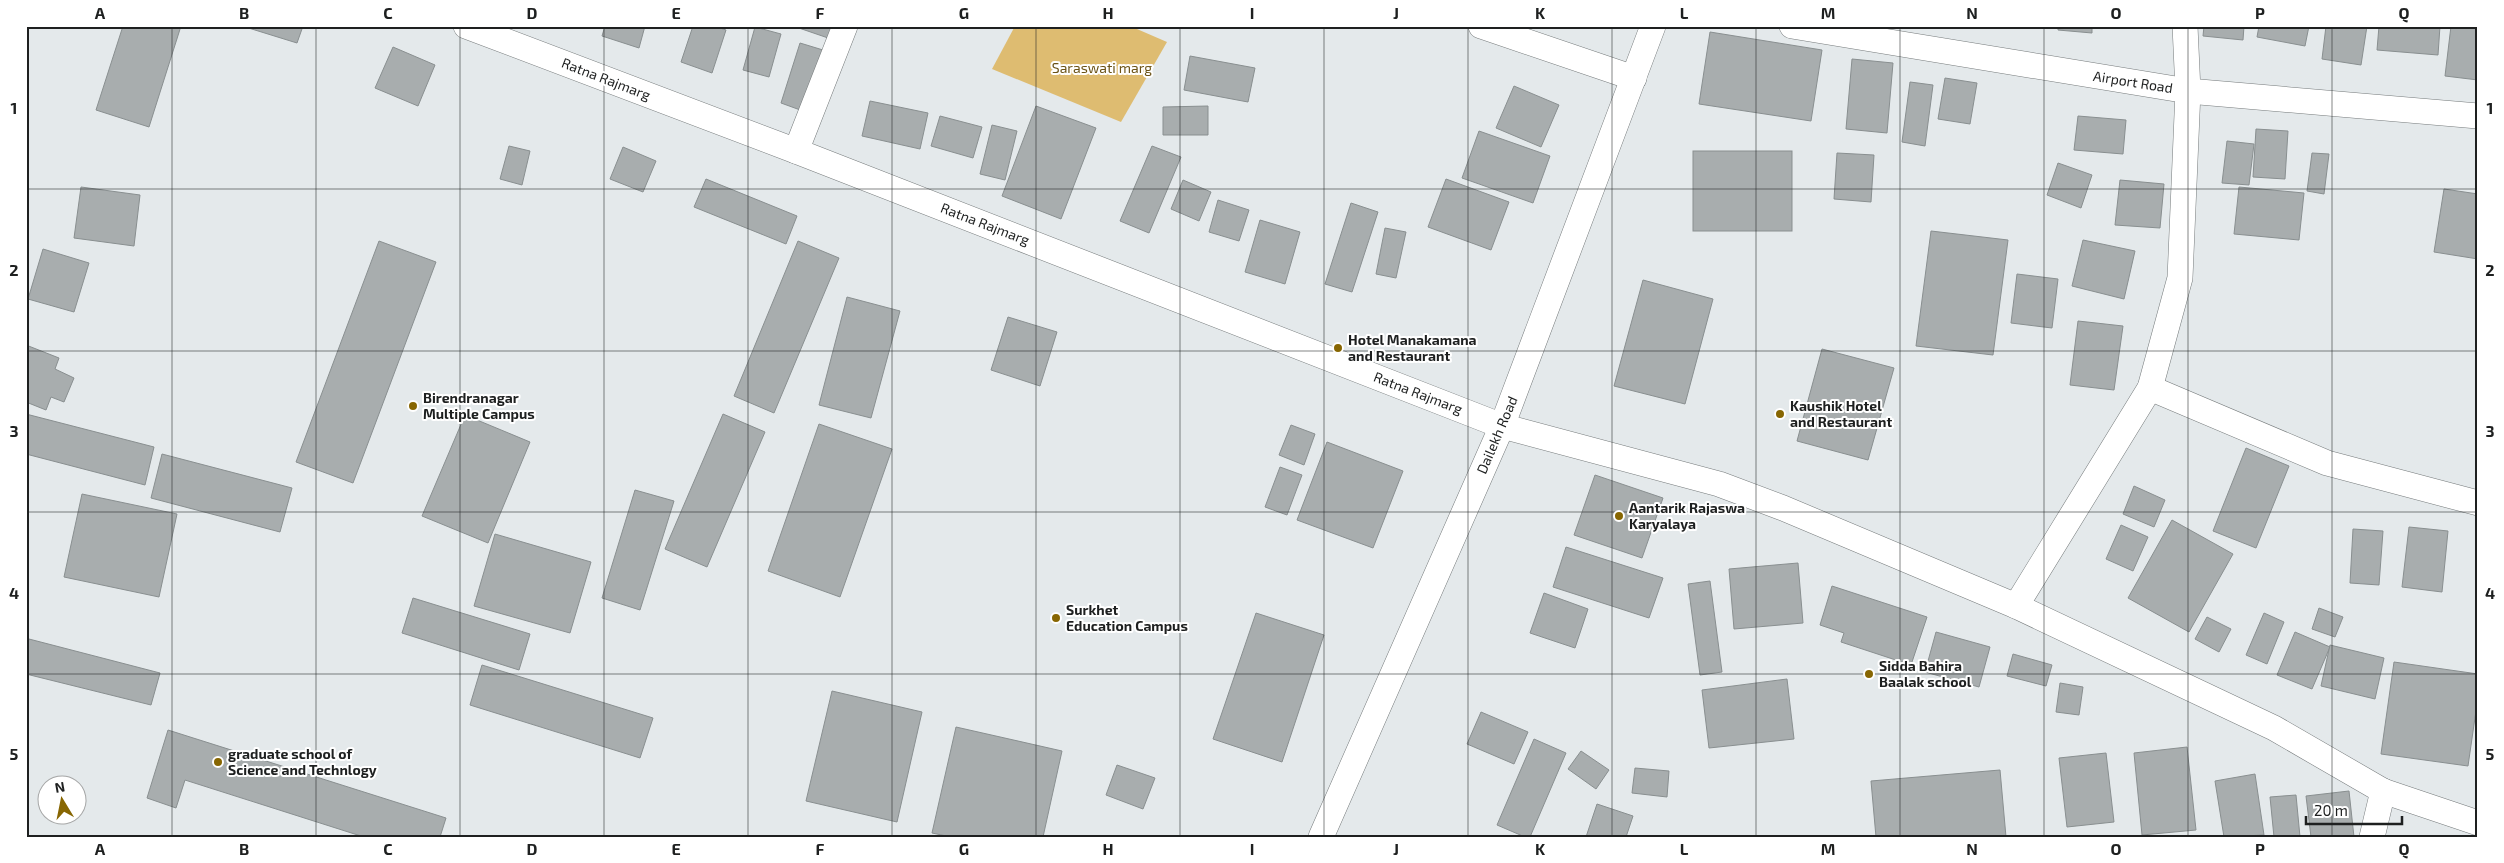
<svg xmlns="http://www.w3.org/2000/svg" width="2504" height="863" font-family="'Exo 2',sans-serif">
	<rect width="100%" height="100%" fill="#e4e9eb"/>
	<polygon fill="#debc71" points="1015,26 1130,26 1167,42 1121,122 992,69"/>
	<g fill="#a8adae" stroke="#898f90">
		<polygon points="123,26 181,26 149,127 96,110"/>
		<polygon points="242,26 303,26 297,43"/>
		<polygon points="605,26 645,26 639,48 602,36"/>
		<polygon points="693,26 714,26 726,30 712,73 681,62"/>
		<polygon points="793,26 838,26 834,40"/>
		<polygon points="2058,26 2092,26 2092,33 2058,30"/>
		<polygon points="2204,26 2244,26 2243,40 2203,36"/>
		<polygon points="2259,26 2309,26 2305,46 2257,37"/>
		<polygon points="2326,26 2367,26 2361,65 2322,59"/>
		<polygon points="2379,26 2440,26 2438,55 2377,50"/>
		<polygon points="2451,26 2478,26 2478,80 2445,76"/>
		<polygon points="755,27 781,34 769,77 743,70"/>
		<polygon points="1710,32 1822,50 1811,121 1699,104"/>
		<polygon points="800,43 823,50 803,111 781,103"/>
		<polygon points="393,47 435,65 418,106 375,88"/>
		<polygon points="1190,56 1255,68 1248,102 1184,90"/>
		<polygon points="1852,59 1893,63 1887,133 1846,129"/>
		<polygon points="1945,78 1977,83 1970,124 1938,119"/>
		<polygon points="1910,82 1933,85 1925,146 1902,142"/>
		<polygon points="1514,86 1559,105 1541,147 1496,128"/>
		<polygon points="870,101 928,113 920,149 862,136"/>
		<polygon points="1036,106 1096,128 1061,219 1002,196"/>
		<polygon points="1208,106 1208,135 1163,135 1163,107"/>
		<polygon points="940,116 982,127 973,158 931,146"/>
		<polygon points="2078,116 2126,120 2123,154 2074,150"/>
		<polygon points="992,125 1017,131 1005,180 980,174"/>
		<polygon points="2256,129 2288,131 2285,179 2253,177"/>
		<polygon points="1479,131 1550,156 1533,203 1462,178"/>
		<polygon points="2227,141 2254,144 2249,185 2222,183"/>
		<polygon points="509,146 530,151 522,185 500,179"/>
		<polygon points="1152,146 1181,157 1149,233 1120,221"/>
		<polygon points="623,147 656,161 643,192 610,179"/>
		<rect x="1693" y="151" width="99" height="80"/>
		<polygon points="1837,153 1874,155 1871,202 1834,199"/>
		<polygon points="2312,153 2329,154 2324,194 2307,191"/>
		<polygon points="2058,163 2092,175 2081,208 2047,195"/>
		<polygon points="706,179 797,216 786,244 694,207"/>
		<polygon points="1446,179 1509,202 1491,250 1428,227"/>
		<polygon points="1183,180 1211,192 1199,221 1171,209"/>
		<polygon points="2120,180 2164,184 2160,228 2115,225"/>
		<polygon points="81,187 140,195 134,246 74,238"/>
		<polygon points="2239,187 2304,193 2299,240 2234,234"/>
		<polygon points="2444,189 2478,194 2478,259 2434,252"/>
		<polygon points="1218,200 1249,210 1239,241 1209,232"/>
		<polygon points="1351,203 1378,212 1352,292 1325,284"/>
		<polygon points="1260,220 1300,232 1285,284 1245,272"/>
		<polygon points="1385,228 1406,232 1396,278 1376,274"/>
		<polygon points="1931,231 2008,240 1993,355 1916,346"/>
		<polygon points="2083,240 2135,251 2124,299 2072,286"/>
		<polygon points="379,241 436,262 353,483 296,462"/>
		<polygon points="798,241 839,258 774,413 734,396"/>
		<polygon points="43,249 89,263 74,312 28,299"/>
		<polygon points="2017,274 2058,279 2052,328 2011,323"/>
		<polygon points="1643,280 1713,299 1685,404 1614,386"/>
		<polygon points="847,297 900,311 871,418 819,405"/>
		<polygon points="1008,317 1057,332 1040,386 991,370"/>
		<polygon points="2078,321 2123,326 2114,390 2070,385"/>
		<polygon points="26,345 59,358 55,369 74,378 64,402 51,397 46,410 26,402"/>
		<polygon points="1822,349 1894,368 1868,460 1797,441"/>
		<polygon points="26,414 154,447 145,485 26,454"/>
		<polygon points="723,414 765,432 707,567 665,549"/>
		<polygon points="465,415 530,442 488,543 422,516"/>
		<polygon points="819,424 892,449 840,597 768,571"/>
		<polygon points="1291,425 1315,434 1304,465 1279,455"/>
		<polygon points="1327,442 1403,471 1373,548 1297,520"/>
		<polygon points="2246,448 2289,466 2256,548 2213,531"/>
		<polygon points="162,454 292,488 280,532 151,498"/>
		<polygon points="1280,467 1302,475 1287,515 1265,507"/>
		<polygon points="1595,475 1663,498 1642,558 1574,535"/>
		<polygon points="2134,486 2165,500 2154,527 2123,514"/>
		<polygon points="635,490 674,501 640,610 602,598"/>
		<polygon points="82,494 177,514 159,597 64,577"/>
		<polygon points="2172,520 2233,554 2189,632 2128,598"/>
		<polygon points="2121,525 2148,537 2133,571 2106,559"/>
		<polygon points="2409,527 2448,531 2442,592 2402,587"/>
		<polygon points="2353,529 2383,531 2379,585 2350,583"/>
		<polygon points="495,534 591,562 570,633 474,606"/>
		<polygon points="1566,547 1663,578 1649,618 1553,587"/>
		<polygon points="1798,563 1803,623 1734,629 1729,569"/>
		<polygon points="1710,581 1722,672 1700,675 1688,584"/>
		<polygon points="1832,586 1927,617 1911,665 1841,642 1844,633 1820,625"/>
		<polygon points="1544,593 1588,609 1575,648 1530,633"/>
		<polygon points="413,598 530,634 519,670 402,633"/>
		<polygon points="2319,608 2343,617 2335,637 2312,629"/>
		<polygon points="1256,613 1324,635 1282,762 1213,739"/>
		<polygon points="2264,613 2284,622 2267,664 2246,655"/>
		<polygon points="2207,617 2231,629 2219,652 2195,639"/>
		<polygon points="1936,632 1990,647 1979,687 1925,672"/>
		<polygon points="2295,632 2330,647 2312,689 2277,675"/>
		<polygon points="29,639 160,673 151,705 26,674 26,651"/>
		<polygon points="2330,645 2384,658 2375,699 2321,686"/>
		<polygon points="2013,654 2052,665 2046,686 2007,676"/>
		<polygon points="2394,662 2478,674 2478,697 2468,766 2381,754"/>
		<polygon points="482,665 653,718 640,758 470,705"/>
		<polygon points="1787,679 1794,739 1709,748 1702,690"/>
		<polygon points="2060,683 2083,687 2079,715 2056,712"/>
		<polygon points="832,691 922,712 897,822 806,801"/>
		<polygon points="1481,712 1528,732 1514,764 1467,744"/>
		<polygon points="956,727 1062,751 1043,837 951,837 932,833"/>
		<polygon points="168,730 446,818 440,837 364,837 185,780 176,808 147,798"/>
		<polygon points="1534,739 1566,753 1530,837 1525,837 1497,825"/>
		<polygon points="2187,747 2196,830 2142,835 2134,753"/>
		<polygon points="1581,751 1609,770 1596,789 1568,769"/>
		<polygon points="2106,753 2114,822 2067,827 2059,758"/>
		<polygon points="1117,765 1155,778 1143,809 1106,795"/>
		<polygon points="1635,768 1669,771 1667,797 1632,793"/>
		<polygon points="2000,770 2006,837 1876,837 1871,781"/>
		<polygon points="2255,774 2264,835 2224,837 2215,781"/>
		<polygon points="2349,791 2354,837 2311,837 2306,796"/>
		<polygon points="2296,795 2300,837 2274,837 2270,797"/>
		<polygon points="1597,804 1633,816 1626,837 1586,837"/>
	</g>
	<g fill="none" stroke-linecap="round" stroke-linejoin="round">
		<g stroke="#767b7c" stroke-width="26">
			<g id="street">
				<polyline points="466,26 796,151 1502,426 1719,484 1783,508 2016,606 2274,728 2383,791 2478,823"/>
				<polyline points="1481,26 1634,78"/>
				<polyline points="1792,26 2188,91 2478,116"/>
				<polyline points="796,151 845,26"/>
				<polyline points="2150,388 2327,463 2478,503"/>
				<polyline points="2016,606 2150,388 2180,278 2188,91 2185,26"/>
				<polyline points="1321,837 1502,426 1653,26"/>
				<polyline points="2372,837 2383,791"/>
			</g>
		</g>
		<use href="#street" stroke="#fff" stroke-width="25"/>
	</g>
	<path fill="none" stroke="#1e2020" stroke-width="1" stroke-opacity="0.55" d="M172,26v811M316,26v811M460,26v811M604,26v811M748,26v811M892,26v811M1036,26v811M1180,26v811M1324,26v811M1468,26v811M1612,26v811M1756,26v811M1900,26v811M2044,26v811M2188,26v811M2332,26v811M26,189h2452M26,351h2452M26,512h2452M26,674h2452"/>
	<g fill="#876602" stroke="#fff" stroke-width="2">
		<circle cx="1338" cy="348" r="5"/>
		<circle cx="413" cy="406" r="5"/>
		<circle cx="1780" cy="414" r="5"/>
		<circle cx="1619" cy="516" r="5"/>
		<circle cx="1056" cy="618" r="5"/>
		<circle cx="1869" cy="674" r="5"/>
		<circle cx="218" cy="762" r="5"/>
	</g>
	<g text-anchor="middle" stroke-width="4" stroke-linejoin="round" paint-order="stroke">
		<g font-size="14" fill="#6a5215" stroke="#fff">
			<text x="1102" y="73">Saraswati marg</text>
		</g>
		<g font-size="14" fill="#1e2020" stroke="#fff">
			<text transform="translate(606 79) rotate(21)" y="5">Ratna Rajmarg</text>
			<text transform="translate(2133 82) rotate(9)" y="5">Airport Road</text>
			<text transform="translate(985 224) rotate(21)" y="5">Ratna Rajmarg</text>
			<text transform="translate(1418 393) rotate(21)" y="5">Ratna Rajmarg</text>
			<text transform="translate(1497 435) rotate(-67)" y="5">Dailekh Road</text>
		</g>
		<g font-size="14" font-weight="bold" fill="#1e2020" stroke="#fff" text-anchor="start">
			<text x="1348" y="345">Hotel Manakamana<tspan x="1348" dy="16">and Restaurant</tspan></text>
			<text x="423" y="403">Birendranagar<tspan x="423" dy="16">Multiple Campus</tspan></text>
			<text x="1790" y="411">Kaushik Hotel<tspan x="1790" dy="16">and Restaurant</tspan></text>
			<text x="1629" y="513">Aantarik Rajaswa<tspan x="1629" dy="16">Karyalaya</tspan></text>
			<text x="1066" y="615">Surkhet<tspan x="1066" dy="16">Education Campus</tspan></text>
			<text x="1879" y="671">Sidda Bahira<tspan x="1879" dy="16">Baalak school</tspan></text>
			<text x="228" y="759">graduate school of<tspan x="228" dy="16">Science and Technlogy</tspan></text>
		</g>
	</g>
	<rect width="2504" height="863" fill="none" stroke="#ffffff" stroke-width="55"/>
	<g transform="translate(62 800) rotate(350)"><circle r="24" fill="#ffffff" stroke="#a5a6a6"/>
	<path d="M0-4L9 19L0 12L-9 19Z" fill="#876602"/>
	<text y="-8" font-size="14" font-weight="bold" text-anchor="middle" fill="#1e2020">N</text>
	</g>
	<path d="M2306 816v8h96v-8" fill="none" stroke="#1e2020" stroke-width="2.5"/>
	<text x="2314" y="816" font-size="15" fill="#1e2020" stroke="#ffffff" stroke-width="4" paint-order="stroke">20 m</text>
	<rect x="28" y="28" width="2448" height="808" fill="none" stroke="#1e2020" stroke-width="2"/>
	<g font-size="16" text-anchor="middle" font-weight="bold" fill="#1e2020">
		<text x="100" y="19">A</text>
		<text x="244" y="19">B</text>
		<text x="388" y="19">C</text>
		<text x="532" y="19">D</text>
		<text x="676" y="19">E</text>
		<text x="820" y="19">F</text>
		<text x="964" y="19">G</text>
		<text x="1108" y="19">H</text>
		<text x="1252" y="19">I</text>
		<text x="1396" y="19">J</text>
		<text x="1540" y="19">K</text>
		<text x="1684" y="19">L</text>
		<text x="1828" y="19">M</text>
		<text x="1972" y="19">N</text>
		<text x="2116" y="19">O</text>
		<text x="2260" y="19">P</text>
		<text x="2404" y="19">Q</text>
		<text x="14" y="114">1</text>
		<text x="2490" y="114">1</text>
		<text x="14" y="276">2</text>
		<text x="2490" y="276">2</text>
		<text x="14" y="437">3</text>
		<text x="2490" y="437">3</text>
		<text x="14" y="599">4</text>
		<text x="2490" y="599">4</text>
		<text x="14" y="760">5</text>
		<text x="2490" y="760">5</text>
		<text x="100" y="855">A</text>
		<text x="244" y="855">B</text>
		<text x="388" y="855">C</text>
		<text x="532" y="855">D</text>
		<text x="676" y="855">E</text>
		<text x="820" y="855">F</text>
		<text x="964" y="855">G</text>
		<text x="1108" y="855">H</text>
		<text x="1252" y="855">I</text>
		<text x="1396" y="855">J</text>
		<text x="1540" y="855">K</text>
		<text x="1684" y="855">L</text>
		<text x="1828" y="855">M</text>
		<text x="1972" y="855">N</text>
		<text x="2116" y="855">O</text>
		<text x="2260" y="855">P</text>
		<text x="2404" y="855">Q</text>
	</g>
</svg>
